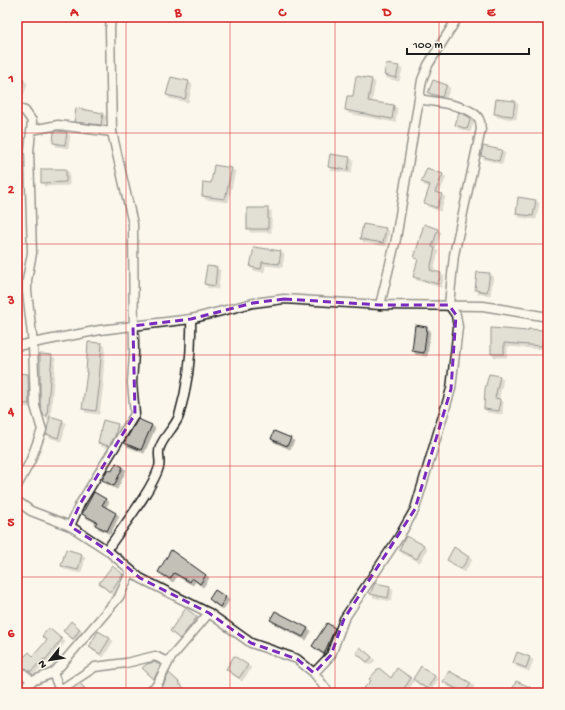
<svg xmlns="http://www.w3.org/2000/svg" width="565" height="710" font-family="'Gochi Hand',sans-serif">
	<defs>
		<filter id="shadow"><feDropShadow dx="3" dy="3" stdDeviation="0" flood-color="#0004"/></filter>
	</defs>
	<rect width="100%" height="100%" fill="#fbf7ec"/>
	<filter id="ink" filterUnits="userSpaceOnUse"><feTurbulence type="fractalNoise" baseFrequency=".025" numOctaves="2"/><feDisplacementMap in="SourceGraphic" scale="8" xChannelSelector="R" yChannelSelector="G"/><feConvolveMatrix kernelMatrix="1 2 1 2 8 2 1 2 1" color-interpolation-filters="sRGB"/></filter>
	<g filter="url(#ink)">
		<g fill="#c3c0b8" stroke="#1c1c1c" filter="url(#shadow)">
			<polygon points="386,64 399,66 396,78 384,75"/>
			<polygon points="356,76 372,79 368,101 394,105 392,119 345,110 347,96 353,96"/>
			<polygon points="171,77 189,81 185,99 166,95"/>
			<polygon points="17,78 24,80 19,98 17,98"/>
			<polygon points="433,80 447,85 442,97 428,93"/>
			<polygon points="496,99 515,101 513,116 494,114"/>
			<polygon points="76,108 103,113 101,125 74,122"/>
			<polygon points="459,112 471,118 467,129 455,125"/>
			<polygon points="54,131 67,132 65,145 53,143"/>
			<polygon points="483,146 502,150 499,161 481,156"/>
			<polygon points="330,154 350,157 348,170 328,167"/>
			<polygon points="214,165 232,168 225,199 202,196 203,182 211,183"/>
			<polygon points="427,168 443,174 435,192 442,194 437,208 424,203 430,185 421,182"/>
			<polygon points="41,169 66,169 66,182 41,183"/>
			<polygon points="518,197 536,200 533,216 516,214"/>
			<rect x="247" y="208" width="21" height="21"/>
			<polygon points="363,224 386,228 383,243 360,239"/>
			<polygon points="424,224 438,229 432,247 435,248 430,270 441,273 438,284 413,277 418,259 414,258"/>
			<polygon points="254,247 281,251 279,264 262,262 261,269 250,267"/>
			<polygon points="207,266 217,267 215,286 204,284"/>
			<polygon points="477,272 490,273 487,292 475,290"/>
			<polygon points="415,325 427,327 424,353 412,351"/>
			<polygon points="491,328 528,331 528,329 543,330 542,346 504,343 504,354 491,354"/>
			<polygon points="88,342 102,343 99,381 100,381 96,411 82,409 87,372 86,372"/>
			<polygon points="40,354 52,355 47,416 44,416 40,405"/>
			<polygon points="17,373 28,374 29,404 17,403"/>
			<polygon points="489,374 500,376 495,398 500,399 499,411 484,409 485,389"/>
			<polygon points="50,416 63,420 58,438 46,434"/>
			<polygon points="138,419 152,425 141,450 124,443"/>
			<polygon points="103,420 118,424 115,436 109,446 98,443"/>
			<polygon points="274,431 291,438 287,446 271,439"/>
			<polygon points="116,463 123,467 114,486 102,480 108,469 112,471"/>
			<polygon points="94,492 106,499 102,505 116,513 107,531 95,525 97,522 82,514"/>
			<polygon points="406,536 424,545 417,559 399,550"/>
			<polygon points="454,547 469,557 461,569 447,560"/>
			<polygon points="66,549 82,554 78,570 61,566"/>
			<polygon points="171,550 206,575 200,584 192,578 190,582 174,573 170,579 158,572"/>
			<polygon points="112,566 123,574 110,592 99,583"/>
			<polygon points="375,583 390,586 388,598 370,594"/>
			<polygon points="215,590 226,597 220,607 209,599"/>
			<polygon points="186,608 197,617 180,639 170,631"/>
			<polygon points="275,611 308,628 303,637 270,620"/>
			<polygon points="71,621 80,629 73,639 63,631"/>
			<polygon points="327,623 335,628 324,654 312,646"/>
			<polygon points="49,628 62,639 45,660 44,659 31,671 28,671 18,663 29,652 33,656 47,640 42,636"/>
			<polygon points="98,631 110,638 100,654 89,647"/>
			<polygon points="360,647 372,657 367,662 356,653"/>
			<polygon points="517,652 530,657 526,668 513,663"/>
			<polygon points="234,656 248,665 239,678 226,669"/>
			<polygon points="154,662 161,665 154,679 142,668 147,664"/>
			<polygon points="421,666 435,676 427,689 413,679"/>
			<polygon points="379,668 391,678 397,668 411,678 401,693 359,693 371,681 369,679"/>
			<polygon points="449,671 471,683 465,693 443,682"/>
			<polygon points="169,673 179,682 178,683 190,693 156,693 162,688"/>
			<polygon points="516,681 530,687 527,693 511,693"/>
			<polygon points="80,683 85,689 80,693 67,692"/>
		</g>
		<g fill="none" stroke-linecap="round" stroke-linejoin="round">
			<g stroke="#1c1c1c" stroke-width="11">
				<g id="minor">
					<polyline points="17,108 25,111 32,121 29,152 32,253 27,280 27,291 33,344 35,406 42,430 30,462 17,486"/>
					<polyline points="32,130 58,125 112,132"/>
					<polyline points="380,305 396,239 422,80 428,65 458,17"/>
					<polyline points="17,346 100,330 191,319 253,303 284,299 380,305 483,306 548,317"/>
					<polyline points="17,501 31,511 70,526 107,550 140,578 209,613 251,643 297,659 314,673 329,693"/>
					<polyline points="70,526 80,504 135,414 132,383 134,353 133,224 112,132 110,29 111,17"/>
					<path d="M107,550c14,-21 45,-60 52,-83 2,-6 -2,-14 1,-20 4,-11 15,-20 19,-31 9,-31 13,-65 12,-97"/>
					<polyline points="17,668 32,681"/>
					<polyline points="53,673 61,693"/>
					<path d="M314,673l17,-18 13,-36 55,-82 16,-28 36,-120 7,-62 -2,-12 -7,-10 5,-50 27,-126c-1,-3 0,-7 -2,-10 -7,-14 -45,-17 -60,-20"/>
					<polyline points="60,690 95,667 126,663 155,656 165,661 170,659 209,613"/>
					<polyline points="17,693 32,681 53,673 61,665 119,597 131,571"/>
					<polyline points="147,693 157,685 170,659"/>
				</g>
			</g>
			<use href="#minor" stroke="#fbf7ec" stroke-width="8"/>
		</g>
	</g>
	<path d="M0 0H565V710H0ZM284,299l96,6h69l7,10 -5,74 -36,120 -71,110 -13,36 -17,18 -17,-14 -46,-16 -42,-30 -69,-35 -33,-28 -37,-24 10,-22 55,-90 -2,-88 58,-7 62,-16z" fill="#fbf7ec" fill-opacity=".55" fill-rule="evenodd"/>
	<path fill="none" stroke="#7b2cbf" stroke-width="3" stroke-dasharray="8 5" stroke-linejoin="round" d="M284,299l96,6h69l7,10 -5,74 -36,120 -71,110 -13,36 -17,18 -17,-14 -46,-16 -42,-30 -69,-35 -33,-28 -37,-24 10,-22 55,-90 -2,-88 58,-7 62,-16z"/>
	<path fill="none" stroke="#d62828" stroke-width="1" stroke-opacity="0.55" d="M126,17v676M230,17v676M335,17v676M439,17v676M17,133h531M17,244h531M17,355h531M17,466h531M17,577h531"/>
	<rect width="565" height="710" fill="none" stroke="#fbf7ec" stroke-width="44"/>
	<g transform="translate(50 660) rotate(240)" stroke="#fbf7ec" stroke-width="3" paint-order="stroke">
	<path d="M0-3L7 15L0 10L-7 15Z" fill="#1c1c1c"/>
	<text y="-6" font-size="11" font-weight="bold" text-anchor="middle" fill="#1c1c1c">N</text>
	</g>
	<path d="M407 48v6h122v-6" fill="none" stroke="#1c1c1c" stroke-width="2"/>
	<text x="413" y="48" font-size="12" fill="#1c1c1c" stroke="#fbf7ec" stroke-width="3" paint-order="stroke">100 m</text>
	<rect x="22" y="22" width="521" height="666" fill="none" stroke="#d62828" stroke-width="1.5"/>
	<g font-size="13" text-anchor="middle" font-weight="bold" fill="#d62828">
		<text x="74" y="16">A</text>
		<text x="178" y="16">B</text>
		<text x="282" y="16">C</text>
		<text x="387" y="16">D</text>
		<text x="491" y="16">E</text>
		<text x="11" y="82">1</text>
		<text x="11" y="193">2</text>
		<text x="11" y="304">3</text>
		<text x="11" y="415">4</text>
		<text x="11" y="526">5</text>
		<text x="11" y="637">6</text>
	</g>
</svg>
